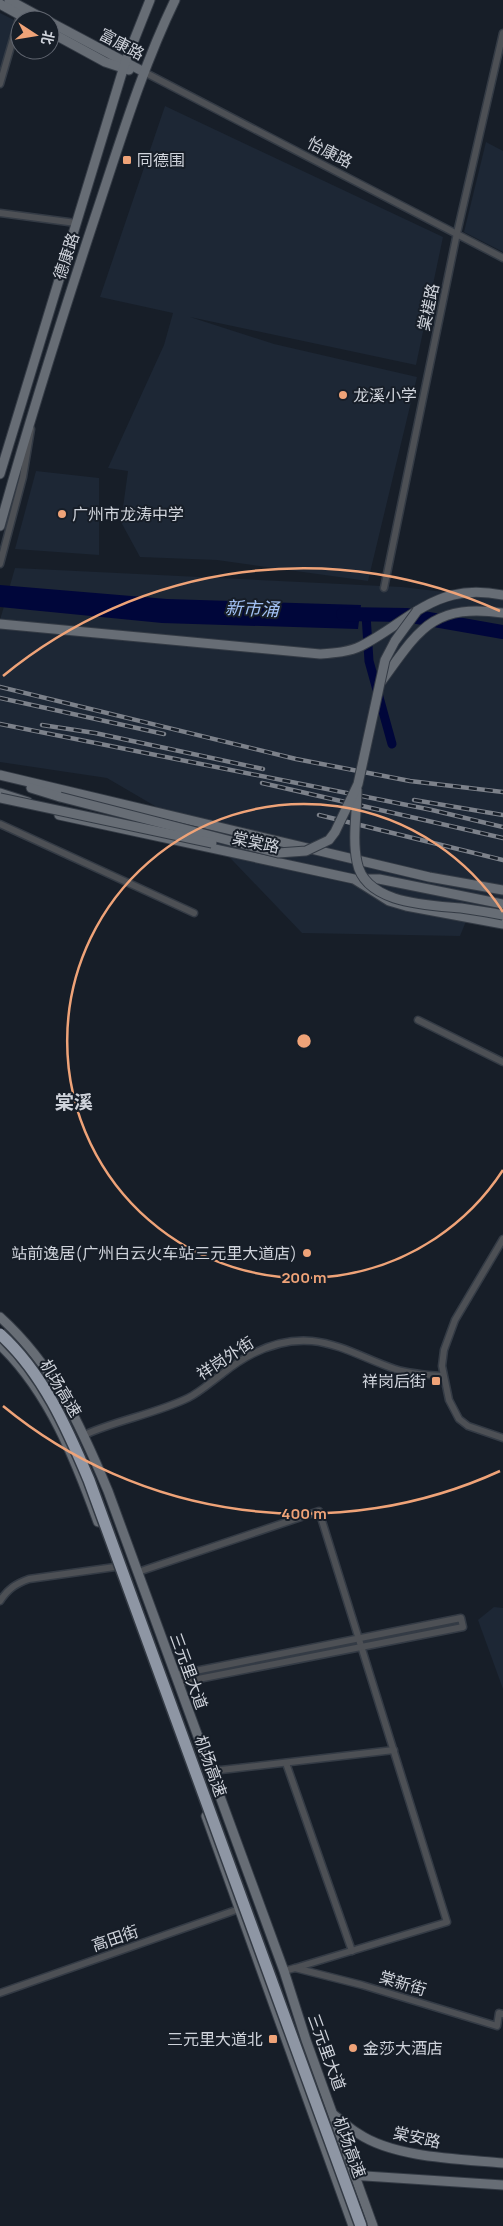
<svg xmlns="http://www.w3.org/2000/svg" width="503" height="2226" font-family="Manrope,'Noto Sans SC',sans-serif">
	<rect width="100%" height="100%" fill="#171e28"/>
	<g fill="#1d2735">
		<polygon points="0,13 16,21 0,72"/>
		<polygon points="165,106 443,237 416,365 190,317 274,344 417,377 368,581 217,560 140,557 121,522 128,471 108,468 164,345 173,313 100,297"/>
		<polygon points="486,142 503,151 503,252 464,232"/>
		<polygon points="36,471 99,478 99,555 15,549"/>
		<polygon points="15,568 402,587 503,599 503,922 469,914 460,936 302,933 213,840 107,778 0,762 0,620"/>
		<polygon points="494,1607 503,1608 503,1689 478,1620"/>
	</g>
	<polygon fill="#00063a" points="0,585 167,599 361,605 358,629 162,623 0,607"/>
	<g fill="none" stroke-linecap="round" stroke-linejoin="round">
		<polyline stroke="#00063a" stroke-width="9" points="366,615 369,661 392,744"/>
		<polyline stroke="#00063a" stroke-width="14" points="343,614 406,615 503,632"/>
		<g stroke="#343b45" stroke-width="9">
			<g id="street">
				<polyline points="144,72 503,258"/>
				<polyline points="0,84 20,15"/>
				<polyline points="0,213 76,223"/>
				<polyline points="0,564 23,477 31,429"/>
				<polyline points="384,588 457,233 503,33"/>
				<polyline points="0,824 194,913"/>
				<polyline points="418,1020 503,1062"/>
				<polyline points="503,1239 455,1320 444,1350 442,1366 449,1400 459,1419 468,1426 503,1438"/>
				<path d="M84,1435c33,-15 71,-21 104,-37 12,-6 23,-16 34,-24 26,-21 56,-36 90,-33 30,3 55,19 83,28 16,5 32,6 48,7"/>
				<polyline points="138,1572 319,1511 447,1922 295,1968"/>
				<path d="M0,1601c8,-12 15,-17 29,-22l86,-12"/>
				<polyline points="175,1675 461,1618 463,1627 178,1683"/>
				<polyline points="286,1763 352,1951"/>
				<polyline points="209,1769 221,1770 394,1750"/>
				<polyline points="284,1971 295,1968 362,1985 497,2026 499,2013 503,2014"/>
				<polyline points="0,1993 239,1909"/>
			</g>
		</g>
		<g stroke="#343b45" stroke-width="11">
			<g id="secondary">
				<polyline points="9,0 46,20"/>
				<polyline points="0,4 29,20"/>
				<polyline points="50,22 144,72"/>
				<polyline points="50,32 105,62 129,70"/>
				<polyline points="0,474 125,63 150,0"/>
				<path d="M0,526c29,-105 62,-209 96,-312 24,-72 46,-146 79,-214"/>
				<path d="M0,624l320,30c14,-1 29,-2 41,-8 31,-15 58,-43 92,-51 16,-4 34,-3 50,0"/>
				<path d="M381,682c38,-52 51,-79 122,-69"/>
				<polyline points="0,775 429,877 503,890"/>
				<polyline points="31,788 60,797"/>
				<polyline points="0,793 28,802"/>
				<polyline points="59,815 354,879 389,901 406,906 503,924"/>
				<polyline points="360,879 379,879 503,904"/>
				<path d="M0,1317c54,49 80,107 108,174l176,480 22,69 67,186"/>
				<path d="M0,1345c49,47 75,114 98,177"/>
				<polyline points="206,1816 353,2226"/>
				<path d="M334,2115c8,6 16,14 25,19 36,24 102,25 144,29"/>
				<polyline points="350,2175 503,2185"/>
			</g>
		</g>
		<use href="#street" stroke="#4d5055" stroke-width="6"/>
		<use href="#secondary" stroke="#676d75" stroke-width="9"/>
		<g stroke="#7c818a" stroke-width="4.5">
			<g id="rail">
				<polyline points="0,687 296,759 410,781 503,792"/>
				<polyline points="0,698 164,734"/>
				<polyline points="0,724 432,810 503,827"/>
				<polyline points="42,725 95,733 263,769"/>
				<polyline points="262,783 503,838"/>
				<polyline points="414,800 503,815"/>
				<polyline points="319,815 503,860"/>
			</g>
		</g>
		<use href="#rail" stroke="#171e28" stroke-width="2.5" stroke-dasharray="8" stroke-linecap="butt"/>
		<g stroke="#343b45" stroke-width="11" stroke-linecap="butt">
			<g id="secondary-bridge">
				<path d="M357,789c0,24 -5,49 0,73 8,42 71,43 104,46 14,2 28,4 42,7"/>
				<polyline points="60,797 278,853 306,851 329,840 335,832 358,784 385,660 395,641 417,611"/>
				<polyline points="0,798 212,843"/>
			</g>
		</g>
		<g stroke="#343b45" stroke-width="14" stroke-linecap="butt">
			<path id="highway-bridge" d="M0,1334c43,39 67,94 89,146l272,746"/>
		</g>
		<use href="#secondary-bridge" stroke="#676d75" stroke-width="9"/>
		<use href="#highway-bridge" stroke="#8e96a4" stroke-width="11"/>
	</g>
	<g fill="none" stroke="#efa378" stroke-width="2.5">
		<path d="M503 1170A237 237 0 1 1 503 912"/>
		<path d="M500 1471A473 473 0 0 1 3 1406M3 676A473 473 0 0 1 500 611"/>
	</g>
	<g fill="#efa378" stroke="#171e28" stroke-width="2">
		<rect x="122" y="155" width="10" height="10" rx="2.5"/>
		<circle cx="343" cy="395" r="5"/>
		<circle cx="62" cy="514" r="5"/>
		<circle cx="307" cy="1253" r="5"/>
		<rect x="431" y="1376" width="10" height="10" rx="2.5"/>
		<rect x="268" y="2034" width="10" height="10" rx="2.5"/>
		<circle cx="353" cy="2048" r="5"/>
	</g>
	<g text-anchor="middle" stroke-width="4" stroke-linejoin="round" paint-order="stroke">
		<g font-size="16" fill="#cfd3db" stroke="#171e28">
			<text transform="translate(122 44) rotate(28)" y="6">富康路</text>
			<text transform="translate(330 152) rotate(27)" y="6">怡康路</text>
			<text transform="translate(66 256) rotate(-72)" y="6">德康路</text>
			<text transform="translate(428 307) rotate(-78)" y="6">棠槎路</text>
			<text transform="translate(256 842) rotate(12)" y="6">棠棠路</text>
			<text transform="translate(225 1358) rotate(-33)" y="6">祥岗外街</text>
			<text transform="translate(61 1388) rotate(59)" y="6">机场高速</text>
			<text transform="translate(189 1671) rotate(70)" y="6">三元里大道</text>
			<text transform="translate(211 1766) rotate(70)" y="6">机场高速</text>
			<text transform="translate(115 1938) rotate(-19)" y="6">高田街</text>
			<text transform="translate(403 1983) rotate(17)" y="6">棠新街</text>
			<text transform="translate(327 2052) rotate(70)" y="6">三元里大道</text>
			<text transform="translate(417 2137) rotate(12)" y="6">棠安路</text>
			<text transform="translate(350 2147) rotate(70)" y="6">机场高速</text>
		</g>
		<g font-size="16" fill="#cfd3db" stroke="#171e28" text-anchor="start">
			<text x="137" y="166">同德围</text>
			<text x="353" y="401">龙溪小学</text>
			<text x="72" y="520">广州市龙涛中学</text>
			<text x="297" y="1259" text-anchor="end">站前逸居(广州白云火车站三元里大道店)</text>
			<text x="426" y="1387" text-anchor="end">祥岗后街</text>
			<text x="263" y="2045" text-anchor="end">三元里大道北</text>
			<text x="363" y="2054">金莎大酒店</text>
		</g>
		<g font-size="18" font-style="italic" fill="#a2c1f4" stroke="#171e28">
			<text transform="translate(252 609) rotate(2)" y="6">新市涌</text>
		</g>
		<g font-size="19" font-weight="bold" fill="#cfd3db" stroke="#171e28">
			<text x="74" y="1109">棠溪</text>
		</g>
	</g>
	<circle cx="304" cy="1041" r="8" fill="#efa378" stroke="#171e28" stroke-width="2.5"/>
	<g font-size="15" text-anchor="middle" font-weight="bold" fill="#efa378" stroke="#171e28" stroke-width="4" stroke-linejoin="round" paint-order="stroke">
		<text x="304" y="1283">200 m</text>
		<text x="304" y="1519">400 m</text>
	</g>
	<g transform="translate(35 35) rotate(102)"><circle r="24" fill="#171e28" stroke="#616670"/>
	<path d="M0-4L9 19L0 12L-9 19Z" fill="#efa378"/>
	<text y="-8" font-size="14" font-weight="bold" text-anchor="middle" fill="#cfd3db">北</text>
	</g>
</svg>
